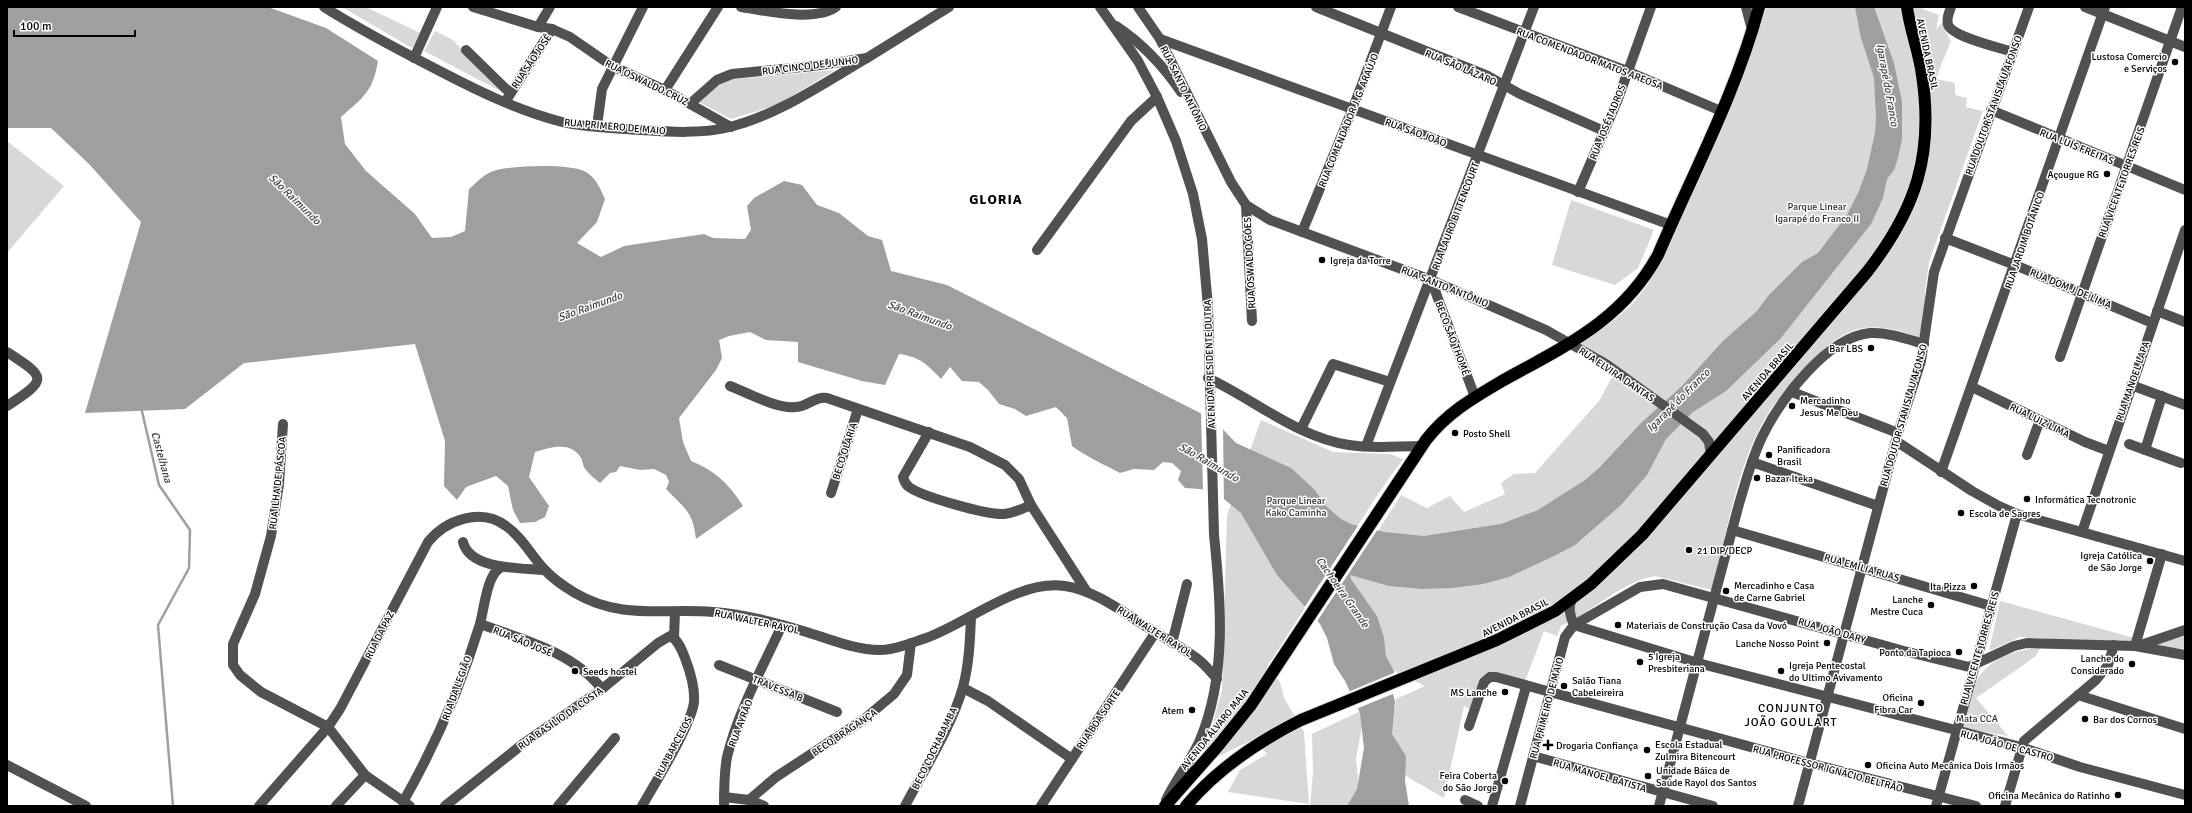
<svg xmlns="http://www.w3.org/2000/svg" width="2192" height="813" font-family="Signika,sans-serif">
	<rect width="100%" height="100%" fill="#fff"/>
	<g fill="#d8d8d8">
		<polygon points="342,7 366,7 420,33 412,48"/>
		<path d="M1765,7h153l21,8 -3,14 7,-7v5l8,14 -12,29 -2,9 18,4v12l12,3 -1,9 17,4 -54,151 -4,30v16l-5,27 -2,2c-55,-20 -77,-9 -114,33 -13,15 -28,30 -38,47 -30,50 -39,117 -54,173l-57,-14c-35,6 -62,36 -94,50l-4,10 -13,-5 -22,58 -36,-10 -11,32 -11,-5 -20,92 -35,-20 -18,-16 -1,-18 6,-45 29,-13 -31,-15 -8,-15 -2,-19 -7,-21 -26,-37 -1,-4 51,-80 26,13 23,-12 14,16 41,-18 -4,-11 13,-9 21,-1 64,-72 18,-33 -38,-25c20,-11 39,-24 55,-41 29,-33 44,-78 61,-118 26,-58 53,-115 70,-177z"/>
		<polygon points="435,31 453,40 502,92 424,51"/>
		<polygon points="835,70 777,105 731,119 699,102 725,80"/>
		<polygon points="7,141 64,186 7,253"/>
		<polygon points="1571,200 1654,230 1638,268 1615,285 1552,265"/>
		<polygon points="1261,420 1333,452 1390,454 1403,459 1380,491 1267,667 1280,682 1284,698 1304,732 1309,804 1228,792 1240,770 1267,754 1254,739 1213,759 1206,749 1222,690 1227,515"/>
		<polygon points="2000,601 2156,644 2185,636 2185,649 2020,637 1989,651"/>
		<path d="M2040,648l-4,8 -60,42 32,38 -47,-8c5,-14 9,-38 17,-50 13,-20 39,-29 62,-30z"/>
		<polygon points="1365,709 1356,759 1361,806 1310,806 1313,772 1312,734"/>
	</g>
	<path fill="#9f9f9f" d="M7,7h261l58,21 52,33c-5,30 -14,36 -37,56l4,27 21,27 49,43 17,24 19,-1 14,-6 4,-42c6,-5 14,-14 22,-17 16,-7 81,-9 95,0 10,6 14,16 19,27l-8,23 -20,21 24,14 23,-11 80,-12 9,4 32,1 6,-9 -4,-24 7,-8 30,-17 18,4 15,20 22,8 29,23 14,4 9,31 56,14 267,135 22,23 55,25 23,21 13,18 14,12 10,5 33,8 40,4 77,-12 37,-14 47,-30 14,-12 42,-45 41,-37 41,-45 34,-30 11,-15 34,-34 16,-9 29,-38 12,-24 8,-22 8,-36 1,-15 -2,-40 -13,-40 -6,-31h19l20,56 8,39v37l-4,19 -4,12 -7,9 -4,19 -12,26 -90,114 -55,53 -33,21 -27,27 -19,36 -26,30 -46,40 -19,10 -47,22 -26,7 -31,4 -30,1 -33,-3 -39,-11 1,4 26,37 7,21 2,19 8,15 -2,19 3,12 -3,32 14,22 -1,25 4,25h-62l10,-17 7,-41 -4,-35 -15,-32 -11,-17 -7,-26 -7,-14 -43,-49 -36,-62 -28,-23 -28,-2 -7,-8 3,-9 -9,-8 -9,-1 -9,8 -20,-1 -14,4c-17,-9 -33,-16 -48,-27l-5,-28 -11,-11 -30,9 -11,-7 -16,-5 -11,-14 -9,-8 -17,-1 -12,-14 -9,12c-14,-15 -21,-22 -42,-25l-14,31 -23,-4 -64,-19v-20l-32,-2 -16,-8 -21,4 -10,4 3,18 -6,12 -37,48 4,24 8,19c24,9 39,24 52,45l-47,33c-3,-28 -12,-31 -30,-50l3,-7 -3,-7 -12,-6 -14,1 -20,-4 -4,6 -6,1 -10,10c-5,-4 -10,-8 -14,-13 -3,-3 -3,-8 -5,-12 -10,-17 -30,-11 -46,-6l-6,25 20,29 -4,11 -10,5 -15,1 -7,-13 -5,-24 -12,-10 -30,11 -9,13 -13,-14 1,-45 -30,-97 -171,19 -59,46 -100,4 56,-191 -52,-58 -38,-36h-44z"/>
	<g fill="#fff">
		<polygon points="1201,412 1215,418 1223,426 1224,502 1212,491 1203,491"/>
		<polygon points="1359,524 1378,529 1316,623 1304,608"/>
		<polygon points="1396,672 1395,693 1356,709 1348,692"/>
	</g>
	<g fill="none" stroke-linecap="round" stroke-linejoin="round">
		<polyline stroke="#9f9f9f" stroke-width="2.5" points="141,407 159,485 190,530 189,568 158,625 173,806"/>
		<g stroke="#dbdbdb" stroke-width="14">
			<g id="highway">
				<path d="M1165,806l53,-60 33,-41 175,-265c21,-27 47,-42 76,-59 63,-35 120,-60 156,-126 35,-82 78,-162 101,-248"/>
				<path d="M1186,806c32,-38 71,-64 115,-86l196,-80 58,-29 36,-27 51,-49 225,-263c49,-63 67,-117 55,-197 -3,-23 -12,-45 -15,-68"/>
			</g>
		</g>
		<g stroke="#515151" stroke-width="10">
			<path d="M324,7c35,22 71,41 108,60 42,22 84,43 130,55 25,6 53,6 78,8 31,2 61,4 90,-3 50,-13 94,-44 137,-69"/>
			<polyline points="473,7 538,27 552,29 570,37 612,66 665,90 731,127"/>
			<path d="M741,7c25,4 74,15 95,0"/>
			<path d="M1100,7l38,54 19,36 19,44 17,53 9,45 6,68 6,228c7,67 13,140 -14,205 -9,21 -24,39 -34,60"/>
			<polyline points="1138,7 1160,39 1231,182 1246,205 1270,220 1431,280 1546,330 1606,364 1703,434 1709,442 1711,455"/>
			<polyline points="1316,7 1488,76 1520,94 1604,131"/>
			<polyline points="1458,7 1627,71 1721,111"/>
			<polyline points="1746,7 1752,30"/>
			<path d="M1951,7c-2,6 -5,11 -3,18 5,12 52,23 65,27"/>
			<polyline points="2085,7 2185,47"/>
			<path d="M1116,26c27,18 47,39 65,66"/>
			<polyline points="538,27 550,7"/>
			<polyline points="1160,39 1671,225"/>
			<polyline points="466,50 510,93"/>
			<polyline points="414,58 437,7"/>
			<polyline points="665,90 718,7"/>
			<polyline points="505,102 552,29"/>
			<polyline points="691,103 717,80 732,74 813,66 867,58 949,7"/>
			<polyline points="1991,110 2185,190"/>
			<polyline points="597,126 602,89 643,7"/>
			<polyline points="1578,192 1618,99 1651,7"/>
			<polyline points="1246,205 1252,321"/>
			<polyline points="1302,232 1353,108 1391,7"/>
			<polyline points="1945,238 2015,265 2152,323"/>
			<polyline points="1037,250 1131,121 1157,97"/>
			<polyline points="1431,280 1475,397"/>
			<polyline points="2157,311 2185,322"/>
			<path d="M7,352c40,26 41,27 0,54"/>
			<polyline points="2060,357 2182,7"/>
			<path d="M1208,378c47,22 89,59 141,67 23,4 49,1 73,1"/>
			<polyline points="2131,385 2185,405"/>
			<path d="M730,386c18,7 47,23 65,21 13,0 19,-11 32,-9l143,49 35,18 14,14 12,26 56,87"/>
			<polyline points="1972,387 2085,442 2109,451"/>
			<polyline points="1792,392 1898,433"/>
			<polyline points="283,424 279,484 271,536 255,594 233,644 233,665 240,675 261,692 328,727 365,775 410,806"/>
			<polyline points="1301,429 1333,364 1390,382"/>
			<path d="M929,432l-26,45c1,4 2,7 6,10 14,10 78,28 95,27 10,-1 18,-5 27,-9"/>
			<polyline points="1896,441 1972,491 1999,506 2017,514 2185,561"/>
			<polyline points="2129,444 2181,463"/>
			<polyline points="1366,446 1534,7"/>
			<polyline points="2145,450 2162,396"/>
			<polyline points="2027,455 2040,420"/>
			<polyline points="1752,462 1878,506"/>
			<polyline points="1941,472 2105,7"/>
			<polyline points="831,493 858,409"/>
			<polyline points="1732,530 1991,606"/>
			<polyline points="2082,532 2185,230"/>
			<path d="M463,542c7,28 58,26 81,28"/>
			<path d="M480,624c42,15 93,28 122,65"/>
			<polyline points="1574,625 1640,587 1663,584 1904,651 1969,667 2014,646 2027,643 2135,646 2185,655"/>
			<polyline points="1574,625 1698,663 2021,747 2080,767 2185,795"/>
			<polyline points="674,637 675,612"/>
			<polyline points="1172,643 1187,584"/>
			<polyline points="2135,646 2162,554"/>
			<polyline points="2138,646 2185,630"/>
			<polyline points="719,665 837,712"/>
			<polyline points="963,688 988,701 1072,759"/>
			<polyline points="2078,695 2185,729"/>
			<polyline points="1469,726 1484,682 1490,677 1496,677 1809,763 1976,806"/>
			<polyline points="1533,756 1713,806"/>
			<polyline points="7,765 86,806"/>
			<polyline points="724,797 749,800 764,806"/>
			<polyline points="749,800 776,777 863,720 894,694 907,675 911,643"/>
			<polyline points="1465,800 1478,806"/>
			<path d="M259,806l69,-79 12,-18 88,-167c18,-22 53,-35 78,-16 16,11 25,29 38,43 8,9 21,18 31,24 46,27 88,15 138,19 30,2 61,10 90,19 24,7 51,19 77,19 15,0 31,-7 46,-12 42,-15 93,-59 139,-52 27,4 51,21 74,36 18,12 38,22 56,35 9,6 15,14 22,22"/>
			<polyline points="336,806 365,775"/>
			<path d="M404,806l-1,-4c32,-56 58,-116 77,-178 4,-15 7,-49 20,-56"/>
			<path d="M445,806l79,-63 78,-54 56,-46 12,-7c8,3 12,14 15,22 5,13 10,30 9,44 -2,22 -40,83 -52,104"/>
			<polyline points="558,806 615,738"/>
			<path d="M724,806c0,-16 0,-33 3,-49 11,-46 36,-90 55,-132"/>
			<path d="M905,806c19,-36 47,-80 58,-119 6,-23 7,-46 8,-70"/>
			<polyline points="1041,806 1155,633"/>
			<polyline points="1492,806 1526,687"/>
			<path d="M1520,806l45,-169 9,-12c-4,-9 -8,-21 1,-29"/>
			<path d="M1659,806l80,-302c7,-23 13,-47 24,-69 18,-36 64,-98 107,-102 18,-1 37,6 54,11"/>
			<polyline points="1798,806 1898,433 1921,361 1934,272 2029,7"/>
			<polyline points="1936,806 2017,514"/>
			<polyline points="2005,806 2024,741 2096,680 2108,665 2114,645"/>
		</g>
		<use href="#highway" stroke="#000" stroke-width="12"/>
	</g>
	<g fill="#000" stroke="#fff" stroke-width="1.5">
		<circle cx="2175" cy="62" r="4"/>
		<circle cx="2107" cy="174" r="4"/>
		<circle cx="1322" cy="260" r="4"/>
		<circle cx="1871" cy="348" r="4"/>
		<circle cx="1792" cy="406" r="4"/>
		<circle cx="1455" cy="433" r="4"/>
		<circle cx="1769" cy="455" r="4"/>
		<circle cx="1757" cy="478" r="4"/>
		<circle cx="2027" cy="499" r="4"/>
		<circle cx="1961" cy="513" r="4"/>
		<circle cx="1689" cy="550" r="4"/>
		<circle cx="2150" cy="561" r="4"/>
		<circle cx="1974" cy="586" r="4"/>
		<circle cx="1726" cy="591" r="4"/>
		<circle cx="1931" cy="605" r="4"/>
		<circle cx="1618" cy="625" r="4"/>
		<circle cx="1827" cy="643" r="4"/>
		<circle cx="1959" cy="652" r="4"/>
		<circle cx="1640" cy="662" r="4"/>
		<circle cx="2132" cy="664" r="4"/>
		<circle cx="575" cy="671" r="4"/>
		<circle cx="1781" cy="671" r="4"/>
		<circle cx="1564" cy="686" r="4"/>
		<circle cx="1505" cy="692" r="4"/>
		<circle cx="1921" cy="703" r="4"/>
		<circle cx="1192" cy="710" r="4"/>
		<circle cx="2085" cy="719" r="4"/>
		<path d="M1546 739h4v4h4v4h-4v4h-4v-4h-4v-4h4z"/>
		<circle cx="1647" cy="750" r="4"/>
		<circle cx="1868" cy="765" r="4"/>
		<circle cx="1648" cy="776" r="4"/>
		<circle cx="1505" cy="781" r="4"/>
		<circle cx="2118" cy="795" r="4"/>
	</g>
	<g text-anchor="middle" stroke-width="3" stroke-linejoin="round" paint-order="stroke">
		<g font-size="10" fill="#000" stroke="#fff">
			<text transform="translate(1928 54) rotate(78)" y="4">AVENIDA BRASIL</text>
			<text transform="translate(1590 58) rotate(21)" y="4">RUA COMENDADOR MATOS AREOSA</text>
			<text transform="translate(531 61) rotate(-56)" y="4">RUA SÃO JOSÉ</text>
			<text transform="translate(810 65) rotate(-7)" y="4">RUA CINCO DE JUNHO</text>
			<text transform="translate(1461 67) rotate(23)" y="4">RUA SÃO LÁZARO</text>
			<text transform="translate(647 82) rotate(26)" y="4">RUA OSWALDO CRUZ</text>
			<text transform="translate(1184 88) rotate(64)" y="4">RUA SANTO ANTÔNIO</text>
			<text transform="translate(1993 105) rotate(-70)" y="4">RUA DOUTOR STANISLAU AFONSO</text>
			<text transform="translate(1348 120) rotate(-68)" y="4">RUA COMENDADOR J. G. ARAÚJO</text>
			<text transform="translate(1607 122) rotate(-68)" y="4">RUA JOSÉ TADROS</text>
			<text transform="translate(615 126) rotate(5)" y="4">RUA PRIMERO DE MAIO</text>
			<text transform="translate(1416 132) rotate(20)" y="4">RUA SÃO JOÃO</text>
			<text transform="translate(2077 146) rotate(22)" y="4">RUA LUÍS FREITAS</text>
			<text transform="translate(2121 182) rotate(-70)" y="4">RUA VICENTE TORRES REIS</text>
			<text transform="translate(1455 216) rotate(-69)" y="4">RUA LAURO BITTENCOURT</text>
			<text transform="translate(2024 240) rotate(-71)" y="4">RUA JARDIM BOTÂNICO</text>
			<text transform="translate(1249 263) rotate(-93)" y="4">RUA OSWALDO GÓES</text>
			<text transform="translate(1445 286) rotate(22)" y="4">RUA SANTO ANTÔNIO</text>
			<text transform="translate(2071 288) rotate(23)" y="4">RUA DOM J DE LIMA</text>
			<text transform="translate(1453 338) rotate(69)" y="4">BECO SÃO THOMÉ</text>
			<text transform="translate(1209 364) rotate(-92)" y="4">AVENIDA PRESIDENTE DUTRA</text>
			<text transform="translate(1767 371) rotate(-49)" y="4">AVENIDA BRASIL</text>
			<text transform="translate(1617 374) rotate(34)" y="4">RUA ELVIRA DANTAS</text>
			<text transform="translate(2132 381) rotate(-71)" y="4">RUA MANOEL LAPA</text>
			<text transform="translate(1903 415) rotate(-74)" y="4">RUA DOUTOR STANISLAU AFONSO</text>
			<text transform="translate(2040 420) rotate(26)" y="4">RUA LUIZ LIMA</text>
			<text transform="translate(844 451) rotate(-72)" y="4">BECO OLARIA</text>
			<text transform="translate(277 483) rotate(-84)" y="4">RUA ILHA DE PÁSCOA</text>
			<text transform="translate(1862 567) rotate(16)" y="4">RUA EMÍLIA RUAS</text>
			<text transform="translate(1515 617) rotate(-27)" y="4">AVENIDA BRASIL</text>
			<text transform="translate(757 621) rotate(12)" y="4">RUA WALTER RAYOL</text>
			<text transform="translate(1832 630) rotate(16)" y="4">RUA JOÃO DARY</text>
			<text transform="translate(1155 631) rotate(32)" y="4">RUA WALTER RAYOL</text>
			<text transform="translate(379 635) rotate(-63)" y="4">RUA DA PAZ</text>
			<text transform="translate(523 641) rotate(22)" y="4">RUA SÃO JOSÉ</text>
			<text transform="translate(1979 648) rotate(-74)" y="4">RUA VICENTE TORRES REIS</text>
			<text transform="translate(456 688) rotate(-70)" y="4">RUA DA LEGIÃO</text>
			<text transform="translate(778 688) rotate(22)" y="4">TRAVESSA B</text>
			<text transform="translate(1546 708) rotate(-75)" y="4">RUA PRIMEIRO DE MAIO</text>
			<text transform="translate(560 718) rotate(-35)" y="4">RUA BASÍLIO DA COSTA</text>
			<text transform="translate(1098 719) rotate(-56)" y="4">RUA BOA SORTE</text>
			<text transform="translate(740 723) rotate(-69)" y="4">RUA AYRÃO</text>
			<text transform="translate(1214 729) rotate(-51)" y="4">AVENIDA ÁLVARO MAIA</text>
			<text transform="translate(844 732) rotate(-34)" y="4">BECO BRAGANÇA</text>
			<text transform="translate(2007 745) rotate(15)" y="4">RUA JOÃO DE CASTRO</text>
			<text transform="translate(673 747) rotate(-62)" y="4">RUA BARCELOS</text>
			<text transform="translate(934 748) rotate(-64)" y="4">BECO COCHABAMBA</text>
			<text transform="translate(1828 768) rotate(15)" y="4">RUA PROFESSOR IGNÁCIO BELTRÃO</text>
			<text transform="translate(1600 775) rotate(16)" y="4">RUA MANOEL BATISTA</text>
		</g>
		<g font-size="10" fill="#000" stroke="#fff" text-anchor="start">
			<text x="2167" y="60" text-anchor="end">Lustosa Comercio<tspan x="2167" dy="12">e Serviços</tspan></text>
			<text x="2099" y="178" text-anchor="end">Açougue RG</text>
			<text x="1330" y="264">Igreja da Torre</text>
			<text x="1863" y="352" text-anchor="end">Bar LBS</text>
			<text x="1800" y="404">Mercadinho<tspan x="1800" dy="12">Jesus Me Deu</tspan></text>
			<text x="1463" y="437">Posto Shell</text>
			<text x="1777" y="453">Panificadora<tspan x="1777" dy="12">Brasil</tspan></text>
			<text x="1765" y="482">Bazar Iteka</text>
			<text x="2035" y="503">Informática Tecnotronic</text>
			<text x="1969" y="517">Escola de Sagres</text>
			<text x="1697" y="554">21 DIP/DECP</text>
			<text x="2142" y="559" text-anchor="end">Igreja Católica<tspan x="2142" dy="12">de São Jorge</tspan></text>
			<text x="1734" y="589">Mercadinho e Casa<tspan x="1734" dy="12">de Carne Gabriel</tspan></text>
			<text x="1966" y="590" text-anchor="end">Ita Pizza</text>
			<text x="1923" y="603" text-anchor="end">Lanche<tspan x="1923" dy="12">Mestre Cuca</tspan></text>
			<text x="1626" y="629">Materiais de Construção Casa da Vovó</text>
			<text x="1819" y="647" text-anchor="end">Lanche Nosso Point</text>
			<text x="1951" y="656" text-anchor="end">Ponto da Tapioca</text>
			<text x="1648" y="660">5 Igreja<tspan x="1648" dy="12">Presbiteriana</tspan></text>
			<text x="2124" y="662" text-anchor="end">Lanche do<tspan x="2124" dy="12">Considerado</tspan></text>
			<text x="1789" y="669">Igreja Pentecostal<tspan x="1789" dy="12">do Ultimo Avivamento</tspan></text>
			<text x="583" y="675">Seeds hostel</text>
			<text x="1572" y="684">Salão Tiana<tspan x="1572" dy="12">Cabeleireira</tspan></text>
			<text x="1497" y="696" text-anchor="end">MS Lanche</text>
			<text x="1913" y="701" text-anchor="end">Oficina<tspan x="1913" dy="12">Fibra Car</tspan></text>
			<text x="1184" y="714" text-anchor="end">Atem</text>
			<text x="2093" y="723">Bar dos Cornos</text>
			<text x="1655" y="748">Escola Estadual<tspan x="1655" dy="12">Zulmira Bitencourt</tspan></text>
			<text x="1556" y="749">Drogaria Confiança</text>
			<text x="1876" y="769">Oficina Auto Mecânica Dois Irmãos</text>
			<text x="1656" y="774">Unidade Báica de<tspan x="1656" dy="12">Saúde Rayol dos Santos</tspan></text>
			<text x="1497" y="779" text-anchor="end">Feira Coberta<tspan x="1497" dy="12">do São Jorge</tspan></text>
			<text x="2110" y="799" text-anchor="end">Oficina Mecânica do Ratinho</text>
		</g>
		<g font-size="10" fill="#2f2f2f" stroke="#fff">
			<text x="1817" y="210">Parque Linear<tspan x="1817" dy="12">Igarapé do Franco II</tspan></text>
			<text x="1296" y="504">Parque Linear<tspan x="1296" dy="12">Kako Caminha</tspan></text>
			<text x="1977" y="722">Mata CCA</text>
		</g>
		<g font-size="11" font-style="italic" fill="#404040" stroke="#fff">
			<text transform="translate(1888 85) rotate(80)" y="4">Igarapé do Franco</text>
			<text transform="translate(295 199) rotate(44)" y="4">São Raimundo</text>
			<text transform="translate(590 306) rotate(-20)" y="4">São Raimundo</text>
			<text transform="translate(920 315) rotate(20)" y="4">São Raimundo</text>
			<text transform="translate(1678 400) rotate(-45)" y="4">Igarapé do Franco</text>
			<text transform="translate(162 457) rotate(75)" y="4">Castelhana</text>
			<text transform="translate(1209 462) rotate(30)" y="4">São Raimundo</text>
			<text transform="translate(1343 592) rotate(55)" y="4">Cachoeira Grande</text>
		</g>
		<g font-size="12" letter-spacing="1" fill="#000" stroke="#fff">
			<text x="1791" y="712">CONJUNTO<tspan x="1791" dy="14">JOÃO GOULART</tspan></text>
		</g>
		<g font-size="14" font-weight="bold" letter-spacing="1" fill="#000" stroke="#fff">
			<text x="996" y="204">GLORIA</text>
		</g>
	</g>
	<rect width="2192" height="813" fill="none" stroke="#000000" stroke-width="16"/>
	<path d="M14 30v6h121v-6" fill="none" stroke="#000000" stroke-width="2"/>
	<text x="20" y="30" font-size="12" fill="#000000" stroke="#ffffff" stroke-width="3" paint-order="stroke">100 m</text>
</svg>
